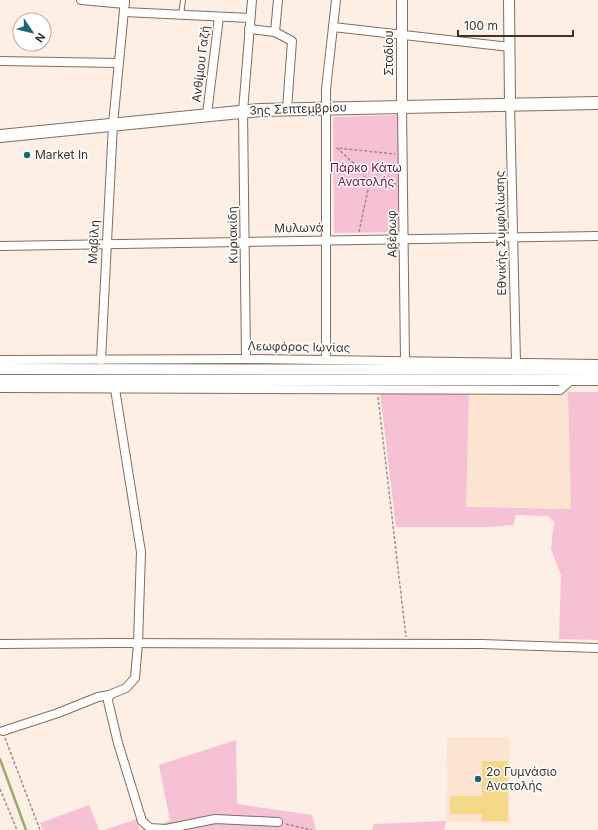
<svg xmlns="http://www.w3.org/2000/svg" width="598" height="830" font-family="Inter,sans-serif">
	<rect width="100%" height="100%" fill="#feefe4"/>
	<g fill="#fde4d2">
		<polygon points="568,392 571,509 465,507 469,393"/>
		<polygon points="447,737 509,737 510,824 446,821"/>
	</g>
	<g fill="#f6c0d5">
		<polygon points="398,115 398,232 334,233 333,117"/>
		<polygon points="380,392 469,393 466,507 571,509 568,392 598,392 598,640 559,639 561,575 551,549 554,522 548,516 516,515 513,525 488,527 396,527"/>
		<polygon points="236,740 237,804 312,815 316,830 104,830 137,819 140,830 170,821 159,765"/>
		<polygon points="89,805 99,830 43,830 40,823"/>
		<polygon points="446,821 444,830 372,830 374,824"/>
	</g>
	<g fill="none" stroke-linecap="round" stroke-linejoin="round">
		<polyline stroke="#9eaa72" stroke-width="2.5" points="0,759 26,830"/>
	</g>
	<polygon fill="#f5d788" points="482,761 508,761 508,821 482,821 482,814 450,814 450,796 482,796"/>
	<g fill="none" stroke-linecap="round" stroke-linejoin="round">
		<g stroke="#826d5e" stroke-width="6">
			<polyline id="service" points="181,15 183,0"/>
		</g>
		<g stroke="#826d5e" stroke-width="10">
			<g id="minor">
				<polyline points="81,0 125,4"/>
				<polyline points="124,12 250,18"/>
				<polyline points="333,27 510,47"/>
				<polyline points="249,29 275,32 292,41 287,109"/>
				<polyline points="275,32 278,0"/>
				<polyline points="0,61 118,63"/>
				<polyline points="510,104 516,362"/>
				<polyline points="402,106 405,362"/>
				<polyline points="207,114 219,17"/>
				<polyline points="0,246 598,236"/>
				<polyline points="246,359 243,111 252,0"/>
				<polyline points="0,360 246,359 598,364"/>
				<polyline points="101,360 113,124 125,0"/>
				<polyline points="326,360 326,89 336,0"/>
				<polyline points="0,388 560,390 571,380"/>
				<polyline points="0,644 113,643 482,644 598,648"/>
				<polyline points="109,695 108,701 118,743 142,821 150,828 166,829 215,819 278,822"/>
				<polyline points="3,731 58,713 98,697 109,695 126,688 135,678 138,643 141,552 115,389"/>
			</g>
		</g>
		<g stroke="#826d5e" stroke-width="12">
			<g id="tertiary">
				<polyline points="402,0 402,106"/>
				<polyline points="509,0 510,104"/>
				<polyline points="0,369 598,370"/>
				<polyline points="0,380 598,380"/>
			</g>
		</g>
		<g stroke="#826d5e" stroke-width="14">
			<polyline id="secondary" points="0,136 260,110 598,103"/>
		</g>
		<g stroke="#9a8e85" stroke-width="1.5" stroke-dasharray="3 2" stroke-linecap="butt">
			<polyline points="369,185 382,182 396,184"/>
			<polyline points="359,232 369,185 362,171 337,148 395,154"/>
			<polyline points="378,397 406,637"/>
			<polyline points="5,738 40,830"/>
			<polyline points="0,789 17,830"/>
			<polyline points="286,824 312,830"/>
		</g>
		<use href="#service" stroke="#fff" stroke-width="4"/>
		<use href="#minor" stroke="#fff" stroke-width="8"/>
		<use href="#tertiary" stroke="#fff" stroke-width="10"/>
		<use href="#secondary" stroke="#fff" stroke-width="12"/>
	</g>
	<g fill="#206576" stroke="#fff" stroke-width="1.5">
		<circle cx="27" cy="155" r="4"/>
		<circle cx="478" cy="779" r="4"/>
	</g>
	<g text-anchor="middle" stroke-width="3" stroke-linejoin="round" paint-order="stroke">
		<g font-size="12" fill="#3c322c" stroke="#fff">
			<text transform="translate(389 53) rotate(-90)" y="4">Σταδίου</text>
			<text transform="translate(201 64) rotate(-83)" y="4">Ανθίμου Γαζή</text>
			<text transform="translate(298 109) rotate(-2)" y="4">3ης Σεπτεμβρίου</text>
			<text transform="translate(299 228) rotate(-1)" y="4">Μυλωνά</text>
			<text transform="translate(501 233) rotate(-91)" y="4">Εθνικής Συμφιλίωσης</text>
			<text transform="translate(392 234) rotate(-91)" y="4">Αβέρωφ</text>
			<text transform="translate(233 235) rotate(-91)" y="4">Κυριακίδη</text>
			<text transform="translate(94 242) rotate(-87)" y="4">Μαβίλη</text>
			<text transform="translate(299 347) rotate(1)" y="4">Λεωφόρος Ιωνίας</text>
		</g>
		<g font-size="12" fill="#3c322c" stroke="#fff" text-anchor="start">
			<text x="35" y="159">Market In</text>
			<text x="486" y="776">2ο Γυμνάσιο<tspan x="486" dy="14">Ανατολής</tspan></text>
		</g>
		<g font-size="12" fill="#6d0e41" stroke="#fff">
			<text x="366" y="172">Πάρκο Κάτω<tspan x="366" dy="14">Ανατολής</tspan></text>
		</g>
	</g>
	<g transform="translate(32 32) rotate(125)"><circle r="19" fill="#ffffff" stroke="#b1adab"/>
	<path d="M0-3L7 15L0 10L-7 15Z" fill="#206576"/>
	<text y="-6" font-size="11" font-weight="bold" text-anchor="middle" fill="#3c322c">N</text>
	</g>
	<path d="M458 30v6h115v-6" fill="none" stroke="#3c322c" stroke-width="2"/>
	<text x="464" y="30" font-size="12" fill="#3c322c" stroke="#ffffff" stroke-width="3" paint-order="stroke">100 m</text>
</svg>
